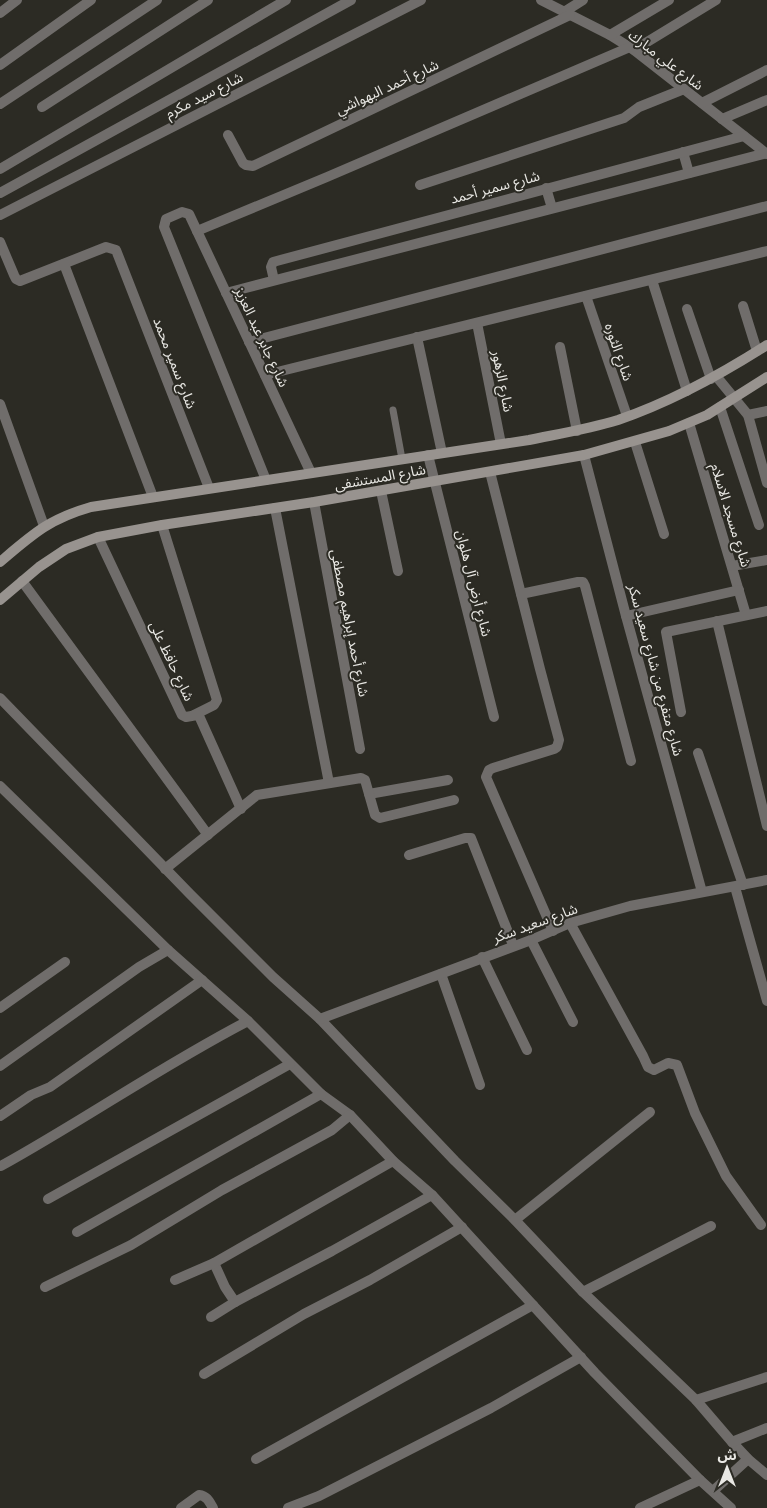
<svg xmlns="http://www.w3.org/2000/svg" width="767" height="1508" font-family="Lora,'Noto Sans Arabic',serif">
	<rect width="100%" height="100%" fill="#2c2b24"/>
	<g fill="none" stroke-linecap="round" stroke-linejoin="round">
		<polyline stroke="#706d6b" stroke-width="7" points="393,410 402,459"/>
		<g stroke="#706d6b" stroke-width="10">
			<polyline points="541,0 610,35 634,50 767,154"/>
			<polyline points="564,12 583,0"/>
			<polyline points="0,13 17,0"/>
			<polyline points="610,35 669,0"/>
			<polyline points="634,50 716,0"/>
			<polyline points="0,65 91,0"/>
			<polyline points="702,103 767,70"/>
			<polyline points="0,104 157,0"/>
			<polyline points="42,107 208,0"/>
			<polyline points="722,119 767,100"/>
			<polyline points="228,135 243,163 246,165 253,166 570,15"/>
			<polyline points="683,152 689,173"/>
			<polyline points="0,169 286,0"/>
			<polyline points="420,185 624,118 639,107 684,89"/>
			<polyline points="546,188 552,208"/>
			<polyline points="0,193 351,0"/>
			<polyline points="0,215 421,0"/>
			<polyline points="197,231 327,177 630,47"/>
			<polyline points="0,242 14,275 16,279 20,281 106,247 116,250 209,488"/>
			<polyline points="64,264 153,497"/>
			<polyline points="274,280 271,267 273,262 744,136"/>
			<polyline points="652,280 687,391"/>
			<polyline points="226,293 767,153"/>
			<polyline points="586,296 627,416"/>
			<polyline points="743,306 757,351"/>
			<polyline points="687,309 711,379"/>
			<polyline points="477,323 501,444"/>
			<polyline points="417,337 442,453"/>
			<polyline points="249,342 767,206"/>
			<polyline points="560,347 577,431"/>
			<polyline points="265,375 767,251"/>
			<polyline points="716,376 748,415 767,483"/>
			<polyline points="0,404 44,526"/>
			<polyline points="720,407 759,525"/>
			<polyline points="748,415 767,411"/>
			<polyline points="689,423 746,615"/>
			<polyline points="635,442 664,534"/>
			<polyline points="428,455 494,717"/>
			<polyline points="584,455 626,616 702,892"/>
			<polyline points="490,472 540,669 559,740 557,747 554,749 493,768 489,770 486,777 553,931"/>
			<polyline points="266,480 164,227 166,219 182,212 189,214 311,473"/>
			<polyline points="381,491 398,571"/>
			<polyline points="314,502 360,749"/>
			<polyline points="275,508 329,783"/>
			<polyline points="162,525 217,700 214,705 194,715"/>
			<polyline points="98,537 182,715 186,717 197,715 200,718 241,809"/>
			<polyline points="732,566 767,560"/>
			<polyline points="22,581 208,835"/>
			<polyline points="521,594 578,582 583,582 585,586 631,761"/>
			<polyline points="626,616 739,590"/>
			<polyline points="717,621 767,826"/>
			<polyline points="0,698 190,894 273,977 320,1019 455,1161 515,1220 583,1292 696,1400 732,1442 748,1459 767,1475"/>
			<polyline points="681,712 666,632 767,611"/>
			<polyline points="698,753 743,885"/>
			<polyline points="0,786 168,950 248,1021 321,1094 350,1115 393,1161 432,1195 595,1373 700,1480 731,1508"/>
			<polyline points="369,794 448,780"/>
			<polyline points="409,855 465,838 471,838 513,945"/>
			<polyline points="165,869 257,795 361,778 365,780 375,815 380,818 454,800"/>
			<polyline points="735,887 767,1001"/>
			<polyline points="570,923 643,1056 648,1067 654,1070 668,1063 677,1065 695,1113 726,1176 761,1225"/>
			<polyline points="531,940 573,1022"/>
			<polyline points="482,957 527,1050"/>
			<polyline points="441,974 480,1085"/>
			<polyline points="0,1008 65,962"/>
			<polyline points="320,1019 531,940 570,923 630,906 767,880"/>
			<polyline points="0,1066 139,967 168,950"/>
			<polyline points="0,1116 31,1095 50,1087 202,980"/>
			<path d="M1,1166c83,-46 162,-101 247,-145"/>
			<polyline points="48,1199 290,1064"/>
			<polyline points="515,1220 650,1112"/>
			<polyline points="77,1232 321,1094"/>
			<polyline points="214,1263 225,1287 235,1302"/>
			<polyline points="175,1280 214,1263 393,1161"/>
			<polyline points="45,1287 131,1245 222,1190 332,1130 350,1115"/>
			<polyline points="583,1292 711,1226"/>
			<polyline points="211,1317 235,1302 332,1251 432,1195"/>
			<polyline points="204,1374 304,1314 370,1280 462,1227"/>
			<polyline points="696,1400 767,1377"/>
			<polyline points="732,1442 767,1428"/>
			<polyline points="256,1459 533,1305"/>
			<polyline points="713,1491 748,1459"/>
			<path d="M181,1508l18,-13c8,1 10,6 14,13"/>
			<polyline points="288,1508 319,1496 491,1408 581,1357"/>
			<polyline points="640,1508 700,1480"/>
		</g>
		<g stroke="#98938f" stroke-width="10">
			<path d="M0,562c33,-28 49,-43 91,-55l438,-67c29,-6 60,-11 89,-20 53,-18 102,-45 149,-75"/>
			<polyline points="0,600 39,567 66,549 98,537 162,525 314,502 584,455 669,431 707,415 767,377"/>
		</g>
	</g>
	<g text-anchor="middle" stroke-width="4" stroke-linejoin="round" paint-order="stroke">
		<g font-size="14" fill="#e9e8e4" stroke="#2c2b24">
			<text transform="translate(666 60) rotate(37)" y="5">شارع علي مبارك</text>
			<text transform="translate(387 87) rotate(-25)" y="5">شارع أحمد البهواشي</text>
			<text transform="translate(204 95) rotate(-27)" y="5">شارع سيد مكرم</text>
			<text transform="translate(495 187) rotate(-15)" y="5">شارع سمير أحمد</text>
			<text transform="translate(262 337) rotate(65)" y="5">شارع جابر عبد العزيز</text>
			<text transform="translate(619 352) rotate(71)" y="5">شارع الثوره</text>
			<text transform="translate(175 363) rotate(69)" y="5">شارع سمير محمد</text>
			<text transform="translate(503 381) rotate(79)" y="5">شارع الزهور</text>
			<text transform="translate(380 477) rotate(-10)" y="5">شارع المستشفى</text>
			<text transform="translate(731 515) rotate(73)" y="5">شارع مسجد الاسلام</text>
			<text transform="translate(474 583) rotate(76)" y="5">شارع أرض آل هلوان</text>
			<text transform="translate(350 623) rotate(79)" y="5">شارع أحمد إبراهيم مصطفى</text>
			<text transform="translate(172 661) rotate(65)" y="5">شارع حافظ على</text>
			<text transform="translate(656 670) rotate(75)" y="5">شارع متفرع من شارع سعيد سكر</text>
			<text transform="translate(535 923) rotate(-20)" y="5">شارع سعيد سكر</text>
		</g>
	</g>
	<g transform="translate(727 1468)" stroke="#2c2b24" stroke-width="4" paint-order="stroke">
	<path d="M0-4L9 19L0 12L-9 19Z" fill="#e9e8e4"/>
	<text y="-8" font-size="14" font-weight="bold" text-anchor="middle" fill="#e9e8e4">ش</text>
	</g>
</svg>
